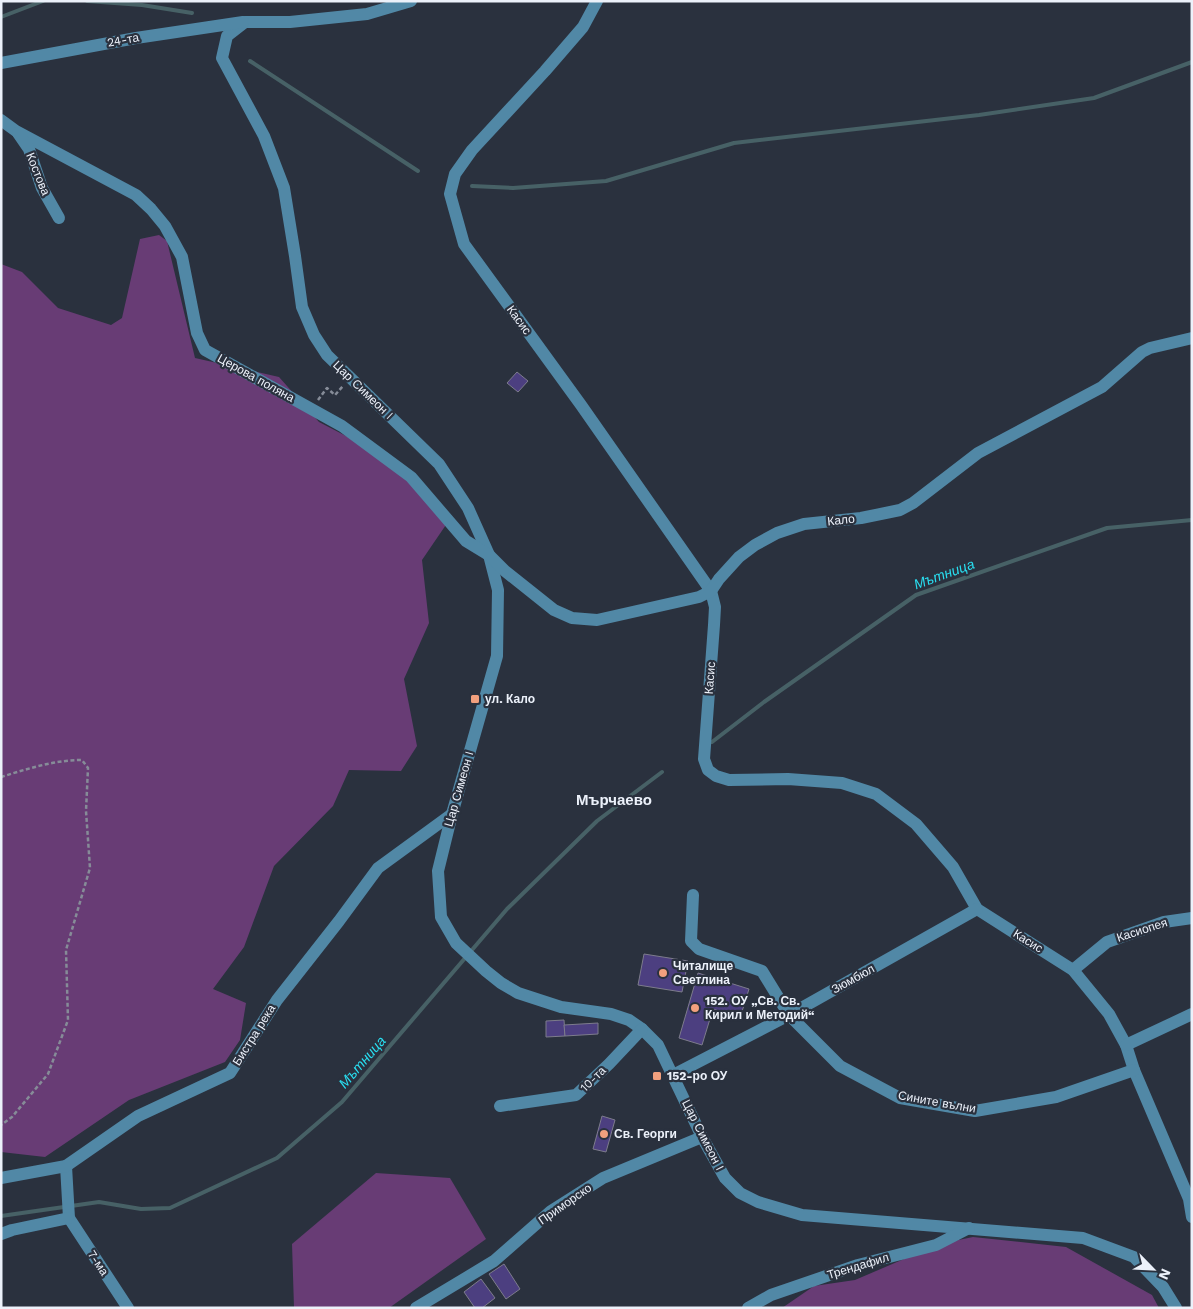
<svg xmlns="http://www.w3.org/2000/svg" width="1193" height="1309" font-family="'Work Sans',sans-serif">
	<rect width="100%" height="100%" fill="#2a313e"/>
	<g fill="#683c75">
		<polygon points="159,235 167,241 195,358 279,377 319,422 373,450 452,516 422,560 429,623 404,679 417,746 401,771 349,770 333,806 274,866 244,947 213,989 246,1003 240,1040 225,1062 129,1100 45,1157 1,1152 1,264 22,272 58,308 111,325 122,318 140,239"/>
		<polygon points="376,1173 450,1178 486,1239 389,1308 294,1308 292,1244"/>
		<polygon points="973,1237 1066,1247 1152,1295 1159,1308 782,1308 814,1286 855,1280 939,1244"/>
	</g>
	<g fill="none" stroke-linecap="round" stroke-linejoin="round">
		<g stroke="#476166" stroke-width="4">
			<polyline points="87,1 142,5 192,13"/>
			<polyline points="1,17 43,1"/>
			<polyline points="250,61 418,171"/>
			<polyline points="472,186 513,188 606,181 734,143 979,115 1094,98 1192,62"/>
			<polyline points="712,742 764,702 916,595 1107,528 1192,520"/>
			<polyline points="1,1216 99,1202 141,1209 170,1208 277,1158 342,1102 507,909 597,821 662,772"/>
		</g>
	</g>
	<g fill="#4c3f80" stroke="#7d7c8c">
		<polygon points="517,372 528,381 518,392 507,383"/>
		<polygon points="644,954 688,961 682,992 638,985"/>
		<polygon points="698,973 749,989 740,1018 713,1009 702,1045 679,1038"/>
		<polygon points="564,1020 565,1036 546,1037 546,1021"/>
		<polygon points="598,1023 598,1034 565,1036 564,1025"/>
		<polygon points="602,1116 615,1120 606,1152 593,1149"/>
		<polygon points="504,1264 520,1289 506,1299 489,1274"/>
		<polygon points="481,1279 495,1298 482,1308 475,1308 464,1292"/>
	</g>
	<g fill="none" stroke-linecap="round" stroke-linejoin="round">
		<g stroke="#868c98" stroke-width="2.5" stroke-dasharray="4 2.5" stroke-linecap="butt">
			<polyline points="318,400 327,388 335,395 343,386"/>
			<path d="M1,777c26,-8 53,-17 81,-17l6,8 -2,43 4,57 -24,82 2,70 -20,54 -36,43 -11,8"/>
		</g>
		<g stroke="#5188a6" stroke-width="12">
			<polyline points="411,1 367,14 290,22 245,22 227,36 222,58 264,136 284,188 295,256 302,307 314,335 327,355 439,464 468,508 489,555 498,590 497,656 452,814 438,871 441,917 456,943 486,971 501,983 518,993 561,1007 611,1014 629,1020 642,1029 658,1045 702,1137 725,1178 740,1193 758,1202 802,1215 1083,1238 1134,1257 1163,1287 1176,1308"/>
			<polyline points="597,1 583,27 545,71 472,150 455,174 450,194 464,244 581,405 711,591 715,607 714,625 704,759 708,770 716,776 729,780 788,779 842,783 876,794 916,824 953,867 977,909 1073,970 1109,1014 1126,1045 1134,1070 1189,1199 1192,1217"/>
			<polyline points="1,63 136,38 243,22"/>
			<polyline points="1,120 16,131 136,195 151,209 165,226 182,257 197,333 205,350 342,426 411,477 466,541 489,555 505,571 554,610 572,618 597,620 699,597 711,591 719,579 739,557 755,545 777,533 804,524 861,518 900,510 913,503 978,453 1102,387 1142,352 1150,348 1192,338"/>
			<polyline points="18,133 29,149 42,188 59,218"/>
			<polyline points="693,895 691,941 699,949 762,971 789,1015 840,1066 900,1098 975,1111 1056,1097 1134,1070"/>
			<polyline points="1073,970 1107,942 1164,922 1192,918"/>
			<polyline points="1126,1045 1192,1014"/>
			<polyline points="673,1075 789,1015 977,909"/>
			<polyline points="500,1106 576,1095 609,1064 642,1029"/>
			<polyline points="66,1166 69,1218 128,1308"/>
			<polyline points="1,1178 66,1166 138,1116 230,1073 277,1000 339,921 378,868 452,814"/>
			<polyline points="1,1234 12,1230 69,1218"/>
			<polyline points="416,1308 494,1261 551,1211 603,1178 702,1137"/>
			<polyline points="748,1308 771,1295 858,1265 936,1245 969,1228"/>
		</g>
	</g>
	<g fill="#f2a07e" stroke="#2a313e" stroke-width="2">
		<rect x="470" y="694" width="10" height="10" rx="2.5"/>
		<circle cx="663" cy="973" r="5"/>
		<circle cx="695" cy="1008" r="5"/>
		<rect x="652" y="1071" width="10" height="10" rx="2.5"/>
		<circle cx="604" cy="1134" r="5"/>
	</g>
	<g text-anchor="middle" stroke-width="4.5" stroke-linejoin="round" paint-order="stroke">
		<g font-size="12" fill="#ecf1fa" stroke="#2a313e">
			<text transform="translate(123 40) rotate(-10)" y="4">24-та</text>
			<text transform="translate(38 174) rotate(68)" y="4">Костова</text>
			<text transform="translate(519 320) rotate(54)" y="4">Касис</text>
			<text transform="translate(256 378) rotate(29)" y="4">Церова поляна</text>
			<text transform="translate(363 390) rotate(44)" y="4">Цар Симеон I</text>
			<text transform="translate(841 520) rotate(-6)" y="4">Кало</text>
			<text transform="translate(710 678) rotate(-86)" y="4">Касис</text>
			<text transform="translate(459 789) rotate(-74)" y="4">Цар Симеон I</text>
			<text transform="translate(1142 930) rotate(-18)" y="4">Касиопея</text>
			<text transform="translate(1028 941) rotate(32)" y="4">Касис</text>
			<text transform="translate(853 979) rotate(-29)" y="4">Зюмбюл</text>
			<text transform="translate(254 1035) rotate(-58)" y="4">Бистра река</text>
			<text transform="translate(593 1079) rotate(-44)" y="4">10-та</text>
			<text transform="translate(937 1102) rotate(10)" y="4">Сините вълни</text>
			<text transform="translate(703 1135) rotate(63)" y="4">Цар Симеон I</text>
			<text transform="translate(565 1204) rotate(-35)" y="4">Приморско</text>
			<text transform="translate(98 1263) rotate(57)" y="4">7-ма</text>
			<text transform="translate(858 1266) rotate(-17)" y="4">Трендафил</text>
		</g>
		<g font-size="12" font-weight="bold" fill="#ecf1fa" stroke="#2a313e" text-anchor="start">
			<text x="485" y="703">ул. Кало</text>
			<text x="673" y="970">Читалище<tspan x="673" dy="14">Светлина</tspan></text>
			<text x="705" y="1005">152. ОУ „Св. Св.<tspan x="705" dy="14">Кирил и Методий“</tspan></text>
			<text x="667" y="1080">152-ро ОУ</text>
			<text x="614" y="1138">Св. Георги</text>
		</g>
		<g font-size="14" font-style="italic" fill="#29def0" stroke="#2a313e">
			<text transform="translate(944 574) rotate(-20)" y="5">Мътница</text>
			<text transform="translate(362 1062) rotate(-49)" y="5">Мътница</text>
		</g>
		<g font-size="15" font-weight="bold" fill="#ecf1fa" stroke="#2a313e">
			<text x="614" y="805">Мърчаево</text>
		</g>
	</g>
	<rect width="1193" height="1309" fill="none" stroke="#ecf1fa" stroke-width="5"/>
	<g transform="translate(1153 1269) rotate(114)" stroke="#2a313e" stroke-width="4" paint-order="stroke">
	<path d="M0-4L9 19L0 12L-9 19Z" fill="#ecf1fa"/>
	<text y="-8" font-size="14" font-weight="bold" text-anchor="middle" fill="#ecf1fa">N</text>
	</g>
</svg>
